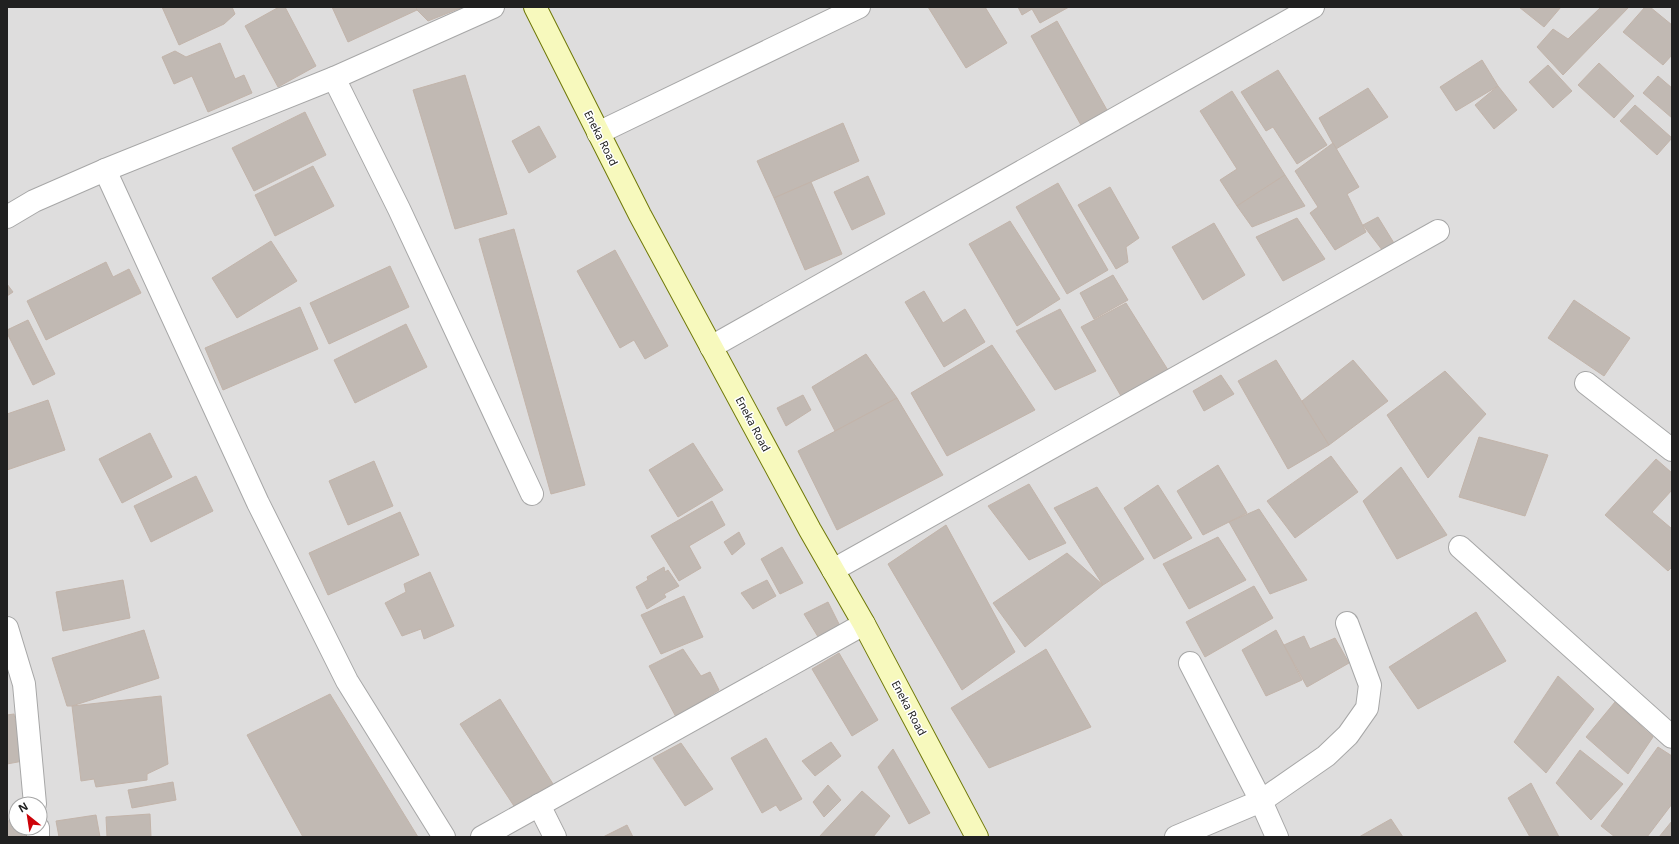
<svg xmlns="http://www.w3.org/2000/svg" width="1679" height="844" font-family="'Noto Sans',sans-serif">
	<rect width="100%" height="100%" fill="#f1ede7"/>
	<path fill="#dedddd" fill-rule="evenodd" d="M7,7h1665v830h-1665zM16,804h24v24h-24z"/>
	<g fill="#c1b9b3" stroke="#c2b4aa">
		<polygon points="162,7 232,7 235,14 224,24 179,45"/>
		<polygon points="279,7 285,7 316,66 278,87 245,26"/>
		<polygon points="332,7 416,7 417,10 348,42"/>
		<polygon points="416,7 463,7 428,21 417,10"/>
		<polygon points="928,7 985,7 1007,43 966,68"/>
		<polygon points="1018,7 1069,7 1040,23 1032,9 1022,15"/>
		<polygon points="1519,7 1561,7 1544,27"/>
		<polygon points="1601,7 1629,7 1563,75 1537,47 1553,29 1568,39"/>
		<polygon points="1645,7 1650,7 1672,25 1672,55 1663,65 1623,32"/>
		<polygon points="1057,21 1107,110 1081,125 1031,36"/>
		<polygon points="220,43 235,79 244,75 252,93 208,112 192,76 174,84 162,57 175,51 186,57"/>
		<polygon points="1482,60 1498,86 1456,111 1440,87"/>
		<polygon points="1599,63 1634,96 1614,118 1578,85"/>
		<polygon points="1548,65 1572,91 1553,108 1529,82"/>
		<polygon points="1278,70 1327,145 1297,164 1273,127 1266,131 1241,92"/>
		<polygon points="465,75 507,214 455,229 413,90"/>
		<polygon points="1658,76 1672,88 1672,118 1643,93"/>
		<polygon points="1498,86 1517,110 1494,129 1475,105"/>
		<polygon points="1368,88 1388,117 1336,149 1319,118"/>
		<polygon points="1232,91 1285,175 1237,206 1220,180 1237,169 1200,111"/>
		<polygon points="1635,105 1672,138 1657,155 1620,121"/>
		<polygon points="305,112 326,155 254,191 232,148"/>
		<polygon points="843,123 859,161 774,198 757,161"/>
		<polygon points="539,126 556,157 529,173 512,141"/>
		<polygon points="1333,143 1359,187 1347,194 1366,232 1335,250 1310,213 1318,207 1295,171"/>
		<polygon points="313,166 334,206 275,236 255,195"/>
		<polygon points="1285,175 1305,206 1252,227 1237,206"/>
		<polygon points="868,176 885,214 852,230 834,192"/>
		<polygon points="811,182 842,254 805,270 774,198"/>
		<polygon points="1058,183 1108,270 1067,294 1016,207"/>
		<polygon points="1110,187 1139,238 1126,247 1128,262 1116,269 1078,205"/>
		<polygon points="1378,217 1397,248 1386,255 1363,225"/>
		<polygon points="1297,218 1325,259 1283,281 1256,237"/>
		<polygon points="1010,221 1060,299 1017,326 969,244"/>
		<polygon points="1214,223 1245,275 1203,300 1172,247"/>
		<polygon points="514,229 585,485 551,494 479,239"/>
		<polygon points="271,241 297,281 237,318 212,278"/>
		<polygon points="615,250 668,346 645,359 634,340 620,348 577,271"/>
		<polygon points="106,262 113,277 129,269 141,293 46,340 27,301"/>
		<polygon points="390,266 409,307 329,344 310,303"/>
		<polygon points="1113,275 1128,300 1094,319 1080,293"/>
		<polygon points="7,284 13,292 7,296"/>
		<polygon points="924,291 943,323 965,309 985,342 944,367 905,302"/>
		<polygon points="1574,300 1630,338 1604,376 1548,338"/>
		<polygon points="1126,303 1168,370 1121,396 1081,327"/>
		<polygon points="300,307 318,349 223,390 205,348"/>
		<polygon points="1060,309 1096,371 1055,390 1016,331"/>
		<polygon points="28,320 55,374 33,385 7,333 7,330"/>
		<polygon points="406,324 427,367 355,403 334,360"/>
		<polygon points="992,345 1035,410 947,456 911,393"/>
		<polygon points="866,354 897,398 835,431 812,387"/>
		<polygon points="1276,360 1329,445 1288,469 1238,381"/>
		<polygon points="1353,360 1388,401 1329,445 1302,401"/>
		<polygon points="1445,371 1486,414 1428,478 1387,415"/>
		<polygon points="1221,375 1234,394 1204,411 1193,391"/>
		<polygon points="803,395 811,410 786,426 777,408"/>
		<polygon points="897,398 943,475 837,530 798,451"/>
		<polygon points="48,400 65,450 7,470 7,414"/>
		<polygon points="150,433 172,477 122,503 99,459"/>
		<polygon points="1479,437 1548,455 1525,516 1459,497"/>
		<polygon points="693,443 723,490 678,517 649,470"/>
		<polygon points="1331,456 1358,492 1295,538 1267,501"/>
		<polygon points="1656,459 1672,473 1672,490 1652,512 1671,528 1672,527 1672,567 1668,571 1605,515"/>
		<polygon points="374,461 393,506 348,525 329,481"/>
		<polygon points="1218,465 1247,513 1203,535 1177,491"/>
		<polygon points="1401,467 1447,535 1397,559 1363,501"/>
		<polygon points="196,476 213,511 151,542 134,506"/>
		<polygon points="1029,484 1066,543 1029,560 988,506"/>
		<polygon points="1158,485 1192,538 1154,559 1124,508"/>
		<polygon points="1097,487 1144,559 1103,585 1054,508"/>
		<polygon points="712,501 725,525 689,546 701,568 679,581 651,536"/>
		<polygon points="1259,509 1307,580 1270,594 1229,522"/>
		<polygon points="400,512 419,555 328,595 309,553"/>
		<polygon points="946,525 1015,652 962,690 888,564"/>
		<polygon points="739,532 745,544 732,555 724,542"/>
		<polygon points="1218,537 1246,580 1189,609 1163,564"/>
		<polygon points="782,547 803,583 780,594 761,559"/>
		<polygon points="1067,553 1103,585 1025,647 993,603"/>
		<polygon points="664,567 665,572 668,570 679,586 664,594 666,597 647,609 636,587 648,580 647,577"/>
		<polygon points="430,572 454,626 424,639 421,629 402,636 385,603 406,592 404,584"/>
		<polygon points="123,580 130,618 63,631 56,592"/>
		<polygon points="767,580 776,596 753,609 741,593"/>
		<polygon points="1254,586 1273,618 1205,657 1186,622"/>
		<polygon points="684,596 703,637 661,654 641,615"/>
		<polygon points="828,602 840,626 820,640 804,614"/>
		<polygon points="1476,612 1506,661 1418,709 1389,667"/>
		<polygon points="144,630 159,678 72,706 67,706 52,658"/>
		<polygon points="1276,630 1302,680 1266,696 1242,650"/>
		<polygon points="1304,636 1310,649 1335,638 1349,663 1307,687 1284,645"/>
		<polygon points="683,649 701,676 710,672 719,690 676,717 649,666"/>
		<polygon points="1046,649 1091,727 989,768 951,708"/>
		<polygon points="839,653 878,720 852,736 812,669"/>
		<polygon points="1558,676 1594,709 1546,773 1514,742"/>
		<polygon points="330,694 418,837 303,837 247,735"/>
		<polygon points="161,696 168,764 147,774 147,780 96,787 94,779 81,781 72,706"/>
		<polygon points="500,699 553,784 514,806 460,724"/>
		<polygon points="1615,702 1653,737 1628,774 1586,737"/>
		<polygon points="14,714 23,761 7,764 7,715"/>
		<polygon points="766,738 802,799 780,811 776,805 762,813 731,758"/>
		<polygon points="831,742 841,756 815,776 802,761"/>
		<polygon points="681,743 713,789 685,806 653,758"/>
		<polygon points="1658,747 1672,756 1672,804 1647,837 1615,837 1601,826"/>
		<polygon points="893,749 930,813 909,824 878,767"/>
		<polygon points="1580,750 1623,784 1591,820 1556,783"/>
		<polygon points="173,782 176,800 132,808 128,790"/>
		<polygon points="1531,783 1559,837 1530,837 1508,798"/>
		<polygon points="828,785 841,800 824,817 813,802"/>
		<polygon points="862,791 890,816 873,837 819,837"/>
		<polygon points="150,814 151,837 107,837 106,817"/>
		<polygon points="96,815 100,837 59,837 56,821"/>
		<polygon points="1391,819 1403,837 1359,837"/>
		<polygon points="16,820 16,828 26,828 27,837 7,837 7,821"/>
		<polygon points="1672,821 1672,837 1659,837"/>
		<polygon points="627,825 633,837 603,837"/>
	</g>
	<g fill="none" stroke-linecap="round" stroke-linejoin="round">
		<g stroke="#a7a7a7" stroke-width="24">
			<g id="minor">
				<polyline points="334,78 399,209 532,494"/>
				<polyline points="598,133 859,7"/>
				<polyline points="105,170 258,503 347,681 444,837"/>
				<polyline points="7,217 34,201 105,170 334,78 493,7"/>
				<polyline points="711,347 1313,7"/>
				<polyline points="1586,383 1672,450"/>
				<polyline points="1460,547 1672,737"/>
				<polyline points="833,570 1438,231"/>
				<polyline points="7,628 24,684 35,804"/>
				<polyline points="1190,663 1261,801 1277,837"/>
				<polyline points="539,805 555,837"/>
				<polyline points="38,828 38,837"/>
				<polyline points="482,837 864,624"/>
				<polyline points="1176,837 1261,801 1326,756 1348,735 1367,708 1370,685 1347,623"/>
			</g>
		</g>
		<g stroke="#6f7807" stroke-width="24">
			<polyline id="secondary" points="535,7 640,215 810,530 864,624 977,837"/>
		</g>
		<use href="#minor" stroke="#fff" stroke-width="22"/>
		<use href="#secondary" stroke="#f7f9bd" stroke-width="22"/>
	</g>
	<g text-anchor="middle" stroke-width="3" stroke-linejoin="round" paint-order="stroke">
		<g font-size="11" fill="#202020" stroke="#fff">
			<text transform="translate(601 138) rotate(63)" y="4">Eneka Road</text>
			<text transform="translate(753 424) rotate(62)" y="4">Eneka Road</text>
			<text transform="translate(909 708) rotate(62)" y="4">Eneka Road</text>
		</g>
	</g>
	<rect width="1679" height="844" fill="none" stroke="#202020" stroke-width="16"/>
	<g transform="translate(28 816) rotate(330)"><circle r="19" fill="#ffffff" stroke="#a6a6a6"/>
	<path d="M0-3L7 15L0 10L-7 15Z" fill="#cd0309"/>
	<text y="-6" font-size="11" font-weight="bold" text-anchor="middle" fill="#202020">N</text>
	</g>
</svg>
